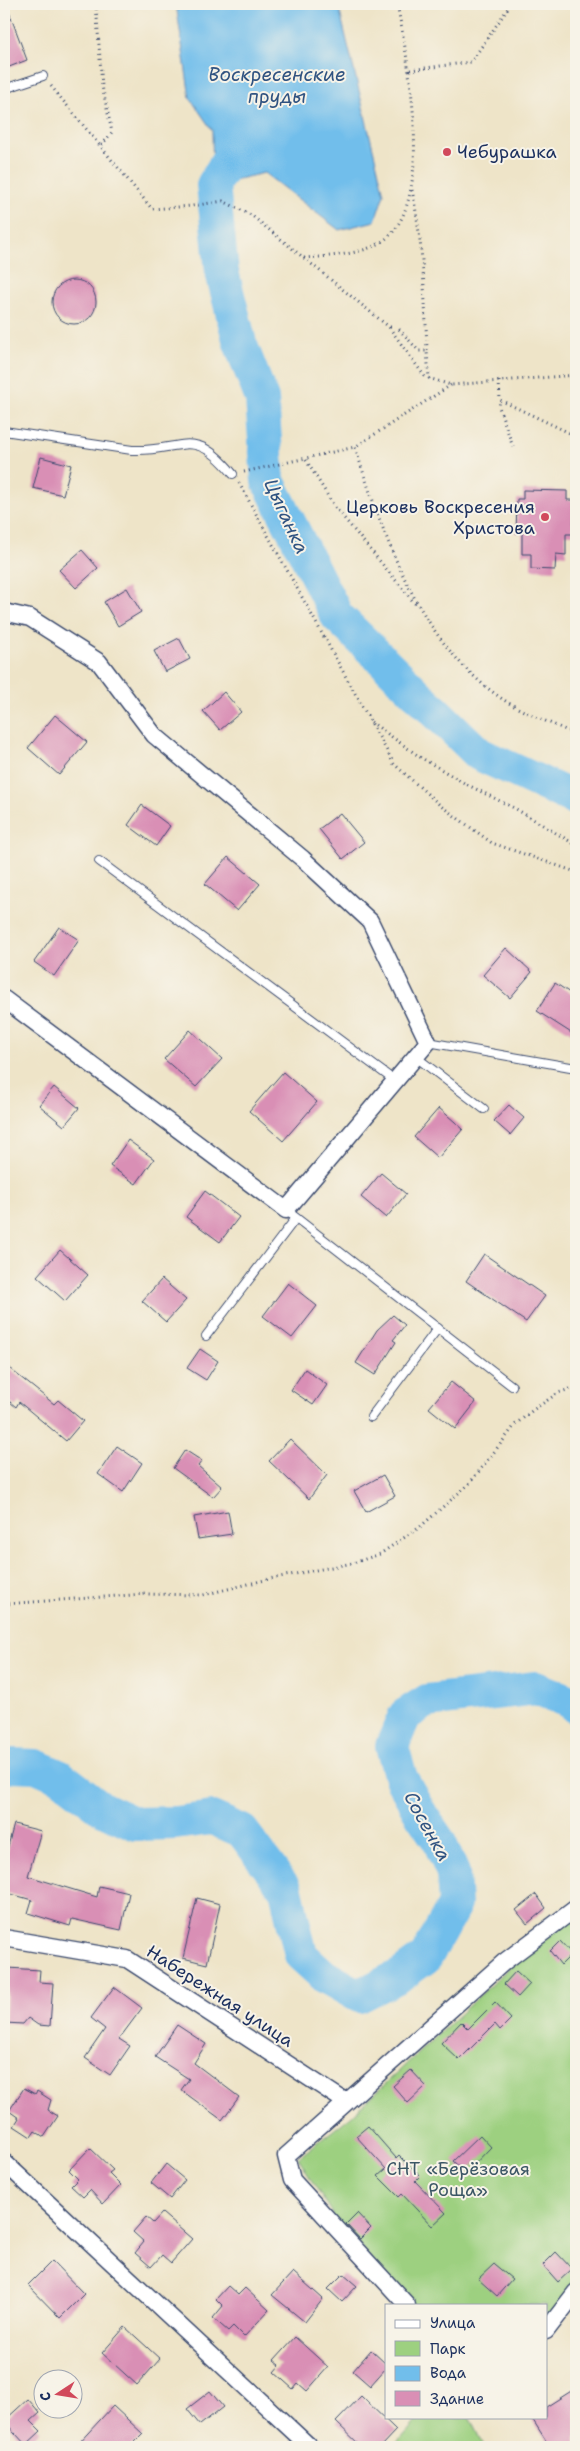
<svg xmlns="http://www.w3.org/2000/svg" width="580" height="2451" font-family="'Shantell Sans',sans-serif">
	<rect width="100%" height="100%" fill="#f7f3e8"/>
	<filter id="ink" filterUnits="userSpaceOnUse"><feTurbulence type="fractalNoise" baseFrequency=".02" numOctaves="2"/><feDisplacementMap in="SourceGraphic" scale="10" xChannelSelector="R" yChannelSelector="G"/><feConvolveMatrix kernelMatrix="1 2 1 2 8 2 1 2 1" color-interpolation-filters="sRGB"/></filter>
	<filter id="wash" filterUnits="userSpaceOnUse"><feTurbulence type="fractalNoise" baseFrequency=".0096" numOctaves="4" result="noise"/><feDisplacementMap in="SourceGraphic" scale="20" xChannelSelector="R" yChannelSelector="G"/><feGaussianBlur stdDeviation="1.12" result="paint"/><feColorMatrix in="noise" values="0 0 0 0 0 0 0 0 0 0 0 0 0 0 0 0 0 1.4 0 .05"/><feComposite in="paint" operator="in"/></filter>
	<g filter="url(#wash)">
		<rect width="100%" height="100%" fill="#eee4c8"/>
		<g fill="#9dd080" stroke="#5c806f">
			<polygon points="576,1915 576,2287 546,2321 546,2305 411,2305 337,2222 298,2158 350,2117 511,1966"/>
			<polygon points="420,2417 469,2417 484,2447 394,2447"/>
		</g>
		<polygon fill="#71beeb" stroke="#4676a4" points="176,4 338,4 384,194 375,221 339,230 264,173 213,185 212,130 190,98"/>
		<g fill="none" stroke-linecap="round" stroke-linejoin="round">
			<g stroke="#71beeb" stroke-width="34">
				<polyline points="236,147 213,185 222,272 240,343 262,399 268,481 337,616 479,754 576,799"/>
				<polyline points="4,1767 12,1765 36,1766 61,1777 103,1809 136,1824 175,1823 212,1818 242,1831 286,1890 301,1955 324,1976 359,1996 401,1975 426,1957 455,1904 453,1873 439,1841 422,1816 401,1778 392,1746 405,1715 427,1701 536,1688 571,1702 576,1707"/>
			</g>
		</g>
		<g id="blocks">
			<g fill="#d98fb5">
				<polygon points="4,4 6,4 27,60 4,69"/>
				<circle cx="74" cy="302" r="22"/>
				<polygon points="41,457 71,465 63,495 33,488"/>
				<polygon points="523,490 567,491 567,500 574,500 573,534 566,534 566,555 556,554 555,570 531,569 531,554 522,554 522,533 516,533 517,499 523,499"/>
				<polygon points="82,550 98,568 76,588 59,570"/>
				<polygon points="127,588 141,612 118,626 104,602"/>
				<polygon points="179,638 190,659 165,672 154,651"/>
				<polygon points="224,692 241,712 220,730 203,711"/>
				<polygon points="55,715 87,742 59,775 28,748"/>
				<polygon points="142,805 170,826 156,846 128,825"/>
				<polygon points="340,813 364,842 343,859 319,829"/>
				<polygon points="228,857 260,884 237,911 205,884"/>
				<polygon points="59,927 79,940 54,976 34,962"/>
				<polygon points="506,948 532,972 510,998 483,975"/>
				<polygon points="555,983 576,997 576,1036 537,1011"/>
				<polygon points="190,1030 222,1059 196,1087 164,1059"/>
				<polygon points="283,1072 317,1102 283,1141 249,1111"/>
				<polygon points="54,1087 79,1108 64,1126 39,1105"/>
				<polygon points="509,1105 524,1118 510,1135 494,1121"/>
				<polygon points="439,1108 463,1129 438,1158 414,1137"/>
				<polygon points="128,1140 154,1159 136,1184 110,1166"/>
				<polygon points="381,1173 406,1194 386,1218 361,1197"/>
				<polygon points="205,1191 239,1217 220,1242 186,1217"/>
				<polygon points="60,1250 88,1275 65,1301 37,1276"/>
				<polygon points="484,1254 545,1296 526,1322 466,1281"/>
				<polygon points="162,1279 186,1300 166,1322 142,1301"/>
				<polygon points="288,1283 317,1306 292,1338 263,1316"/>
				<polygon points="393,1315 405,1325 393,1340 396,1342 375,1375 356,1363 377,1330"/>
				<polygon points="200,1349 218,1361 206,1380 187,1368"/>
				<polygon points="4,1364 54,1404 58,1400 83,1421 66,1441 19,1402 16,1407 4,1397"/>
				<polygon points="305,1369 327,1385 313,1405 291,1390"/>
				<polygon points="451,1382 476,1402 455,1429 429,1408"/>
				<polygon points="290,1439 327,1475 309,1499 269,1461"/>
				<polygon points="117,1446 142,1463 123,1492 98,1474"/>
				<polygon points="185,1450 202,1461 198,1466 222,1487 213,1497 173,1468"/>
				<polygon points="383,1475 395,1496 366,1512 354,1491"/>
				<polygon points="228,1511 232,1534 198,1539 194,1517"/>
				<polygon points="14,1824 41,1831 28,1876 97,1897 99,1886 129,1893 121,1930 72,1919 70,1926 28,1913 32,1900 4,1892 4,1861"/>
				<polygon points="536,1894 546,1908 527,1924 516,1910"/>
				<polygon points="197,1898 220,1904 207,1964 183,1958"/>
				<polygon points="560,1941 572,1954 561,1965 550,1951"/>
				<polygon points="8,1968 40,1970 39,1982 53,1983 50,2026 38,2025 28,2018 23,2024 5,2023"/>
				<polygon points="516,1971 530,1984 518,1997 504,1984"/>
				<polygon points="114,1987 142,2008 119,2039 130,2046 110,2075 85,2058 105,2029 91,2018"/>
				<polygon points="495,2002 511,2019 500,2030 495,2024 459,2060 441,2043 461,2022 468,2029"/>
				<polygon points="177,2025 206,2044 194,2063 239,2097 222,2120 181,2090 189,2079 155,2057"/>
				<polygon points="411,2070 426,2086 408,2103 393,2086"/>
				<polygon points="24,2088 35,2094 37,2091 51,2100 48,2110 58,2116 44,2137 35,2131 31,2137 14,2126 19,2118 9,2111"/>
				<polygon points="368,2126 396,2158 399,2155 420,2176 415,2181 446,2213 432,2226 402,2194 399,2197 378,2176 386,2169 356,2136"/>
				<polygon points="480,2135 491,2147 466,2173 453,2161"/>
				<polygon points="90,2148 113,2170 109,2173 121,2185 103,2204 90,2190 83,2197 71,2186 78,2179 69,2170"/>
				<polygon points="166,2164 185,2180 170,2199 151,2183"/>
				<polygon points="162,2213 192,2239 171,2263 162,2255 151,2267 135,2253 144,2242 133,2232 146,2217 153,2223"/>
				<polygon points="357,2213 371,2228 360,2239 346,2224"/>
				<polygon points="556,2252 572,2269 558,2282 543,2265"/>
				<polygon points="52,2261 84,2294 60,2318 28,2285"/>
				<polygon points="494,2264 512,2279 497,2296 478,2279"/>
				<polygon points="293,2272 323,2299 305,2322 272,2295"/>
				<polygon points="343,2274 357,2286 342,2302 328,2289"/>
				<polygon points="228,2286 238,2295 245,2288 269,2310 244,2337 233,2326 228,2331 213,2318 223,2306 216,2299"/>
				<polygon points="125,2327 160,2359 137,2385 102,2353"/>
				<polygon points="295,2337 328,2367 307,2391 298,2383 293,2389 274,2372 280,2365 274,2360"/>
				<polygon points="371,2350 386,2364 386,2368 370,2386 353,2371"/>
				<polygon points="576,2388 576,2447 550,2447 531,2417 546,2417 546,2407"/>
				<polygon points="210,2391 223,2407 200,2425 187,2409"/>
				<polygon points="361,2396 396,2430 380,2447 362,2447 336,2422"/>
				<polygon points="28,2399 40,2413 31,2421 41,2431 26,2445 4,2421"/>
				<polygon points="113,2406 143,2434 130,2447 75,2447"/>
			</g>
		</g>
	</g>
	<g filter="url(#ink)">
		<use href="#blocks" fill-opacity="0" stroke="#3b4a6e" stroke-width="1"/>
		<g fill="none" stroke-linecap="round" stroke-linejoin="round">
			<g stroke="#3b4a6e" stroke-width="10">
				<g id="service">
					<polyline points="4,89 43,76"/>
					<path d="M4,431l128,19c51,2 61,-25 101,24"/>
					<polyline points="99,861 395,1081"/>
					<polyline points="428,1042 576,1068"/>
					<polyline points="416,1057 484,1109"/>
					<polyline points="286,1210 512,1386"/>
					<polyline points="206,1336 296,1218"/>
					<polyline points="371,1417 438,1328"/>
				</g>
			</g>
			<g stroke="#3b4a6e" stroke-width="19">
				<g id="minor">
					<polyline points="4,612 30,618 99,662 154,735 303,859 370,921 428,1042 286,1210 4,999"/>
					<polyline points="4,1938 127,1959 346,2102"/>
					<polyline points="4,2162 310,2447"/>
					<polyline points="407,2305 292,2180 286,2156 504,1962 576,1908"/>
					<polyline points="546,2331 576,2292"/>
				</g>
			</g>
			<g stroke="#3b4a6e" stroke-width="3" stroke-dasharray="1 4" stroke-linecap="butt">
				<polyline points="96,4 102,86 112,132 101,146"/>
				<polyline points="410,70 471,62 511,4"/>
				<polyline points="51,86 152,209 192,206 223,201 251,215 389,327 425,377 451,385 576,375"/>
				<path d="M412,190c11,54 13,107 15,161"/>
				<path d="M304,258c27,-2 68,-3 87,-24 42,-45 17,-174 6,-230"/>
				<polyline points="390,327 397,327 419,351 427,351 429,379"/>
				<polyline points="499,381 500,400"/>
				<path d="M451,385l-96,62c30,92 63,194 146,251 22,15 51,25 75,37"/>
				<polyline points="513,447 499,407 500,400 576,436"/>
				<polyline points="306,460 334,506 417,606"/>
				<polyline points="244,472 355,447"/>
				<polyline points="239,483 394,764 441,806 492,843 576,872"/>
				<polyline points="371,722 420,757 466,784 516,809 576,845"/>
				<polyline points="4,1604 146,1594 203,1595 269,1579 353,1563 380,1554 420,1527 469,1484 516,1424 533,1410 558,1393 576,1387"/>
			</g>
			<use href="#service" stroke="#fff" stroke-width="8"/>
			<use href="#minor" stroke="#fff" stroke-width="16"/>
		</g>
	</g>
	<g fill="#d1495b" stroke="#f7f3e8" stroke-width="2">
		<circle cx="447" cy="152" r="5"/>
		<circle cx="545" cy="517" r="5"/>
	</g>
	<g text-anchor="middle" stroke-width="4" stroke-linejoin="round" paint-order="stroke">
		<g font-size="18" fill="#1b2f5e" stroke="#f7f3e8" text-anchor="start">
			<text x="457" y="158">Чебурашка</text>
			<text x="535" y="513" text-anchor="end">Церковь Воскресения<tspan x="535" dy="21">Христова</tspan></text>
		</g>
		<g font-size="18" fill="#1b2f5e" stroke="#f7f3e8">
			<text transform="translate(220 1996) rotate(33)" y="6">Набережная улица</text>
		</g>
		<g font-size="18" fill="#3c5766" stroke="#f7f3e8">
			<text x="458" y="2175">СНТ «Берёзовая<tspan x="458" dy="21">Роща»</tspan></text>
		</g>
		<g font-size="19" font-style="italic" fill="#305381" stroke="#f7f3e8">
			<text x="277" y="81">Воскресенские<tspan x="277" dy="22">пруды</tspan></text>
			<text transform="translate(287 516) rotate(65)" y="7">Цыганка</text>
			<text transform="translate(428 1826) rotate(61)" y="7">Сосенка</text>
		</g>
	</g>
	<rect width="580" height="2451" fill="none" stroke="#f7f3e8" stroke-width="20"/>
	<rect x="385" y="2304" width="162" height="115" fill="#f7f3e8" stroke="#9fa5b1"/>
	<rect x="395" y="2320" width="25" height="8" fill="#ffffff" stroke="#9fa5b1"/>
	<text x="430" y="2328" font-size="15" fill="#1b2f5e">Улица</text>
	<rect x="395" y="2341" width="25" height="15" fill="#9dd080" stroke="#9fa5b1"/>
	<text x="430" y="2354" font-size="15" fill="#1b2f5e">Парк</text>
	<rect x="395" y="2366" width="25" height="15" fill="#71beeb" stroke="#9fa5b1"/>
	<text x="430" y="2378" font-size="15" fill="#1b2f5e">Вода</text>
	<rect x="395" y="2391" width="25" height="15" fill="#d98fb5" stroke="#9fa5b1"/>
	<text x="430" y="2404" font-size="15" fill="#1b2f5e">Здание</text>
	<g transform="translate(58 2394) rotate(258)"><circle r="24" fill="#f7f3e8" stroke="#9fa5b1"/>
	<path d="M0-4L9 19L0 12L-9 19Z" fill="#d1495b"/>
	<text y="-8" font-size="14" font-weight="bold" text-anchor="middle" fill="#1b2f5e">С</text>
	</g>
</svg>
